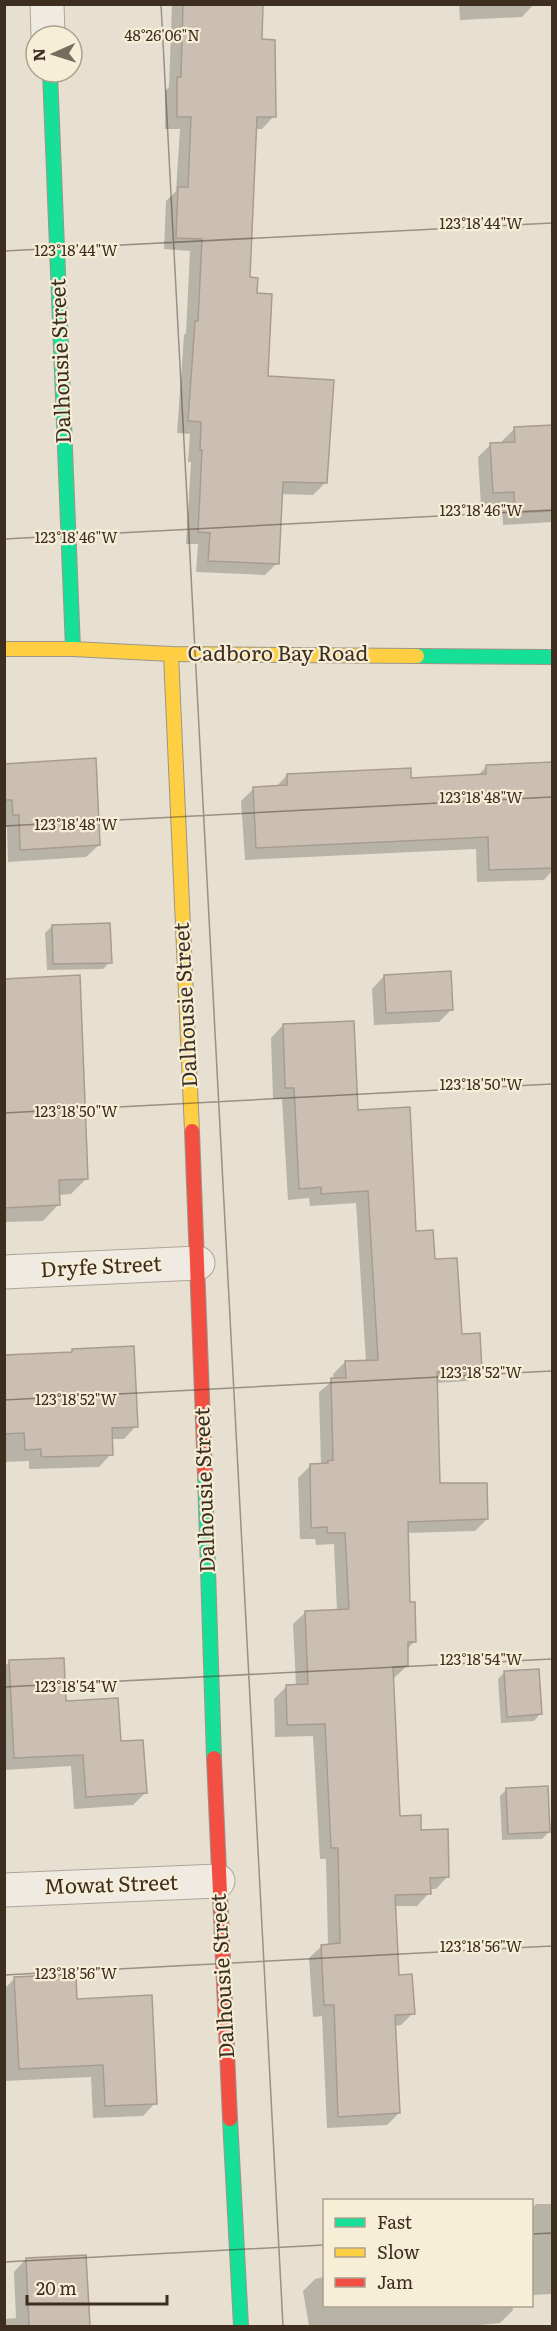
<svg xmlns="http://www.w3.org/2000/svg" width="557" height="2331" font-family="Literata,serif">
	<rect width="100%" height="100%" fill="#e7e0d1"/>
	<g fill="#0003">
		<polygon points="172,4 262,4 261,41 274,116 262,129 255,129 249,279 255,294 266,377 325,483 313,495 280,494 277,563 265,575 196,572 198,544 186,544 191,462 188,462 190,434 177,433 184,335 186,333 190,251 164,249 166,201 176,191 180,129 165,129 165,91 169,87"/>
		<polygon points="459,4 534,4 522,17 460,20"/>
		<polygon points="552,426 552,522 503,525 502,504 481,505 478,457 491,444 502,444 502,441 515,428"/>
		<polygon points="552,764 552,871 544,880 477,882 476,849 245,860 241,801 254,788 276,787 287,775 410,780 476,777 487,766"/>
		<polygon points="4,765 99,845 86,857 8,862 7,827 4,827"/>
		<polygon points="52,926 110,962 103,969 47,970 45,933"/>
		<polygon points="384,976 451,1010 439,1022 374,1025 372,989"/>
		<polygon points="4,980 87,1178 71,1194 58,1195 58,1205 43,1221 4,1222"/>
		<polygon points="283,1025 356,1112 415,1232 434,1261 460,1335 480,1369 468,1381 436,1383 439,1485 487,1519 475,1531 406,1533 408,1603 415,1641 406,1650 407,1666 394,1678 392,1678 399,1818 420,1831 448,1876 436,1889 429,1889 429,1893 417,1906 394,1906 398,1976 413,2013 401,2025 394,2026 399,2113 387,2125 327,2128 322,2016 313,2017 309,1958 322,1946 328,1946 326,1859 320,1859 313,1736 275,1737 274,1699 286,1687 296,1686 293,1624 306,1612 337,1611 334,1544 316,1545 315,1539 300,1539 298,1478 310,1466 321,1465 319,1392 334,1380 333,1374 345,1362 366,1362 356,1203 310,1206 309,1198 288,1200 282,1099 273,1099 271,1038"/>
		<polygon points="73,1350 136,1426 124,1439 111,1439 111,1454 99,1467 32,1469 29,1469 29,1461 4,1462 4,1356 69,1354"/>
		<polygon points="10,1661 119,1743 145,1793 133,1805 74,1809 71,1766 4,1770 4,1667"/>
		<polygon points="505,1672 540,1714 534,1721 501,1723 498,1679"/>
		<polygon points="507,1789 549,1832 542,1839 502,1840 500,1796"/>
		<polygon points="15,1978 76,2000 155,2103 143,2116 93,2118 91,2077 4,2081 4,1989"/>
		<polygon points="536,2204 552,2204 552,2294 532,2295 532,2209"/>
		<polygon points="85,2256 88,2326 4,2326 4,2319 16,2318 14,2272 26,2259"/>
		<polygon points="324,2277 324,2306 512,2306 513,2310 500,2323 471,2326 309,2326 303,2291 315,2279"/>
	</g>
	<g fill="#cbbfb2" stroke="#a89c90" stroke-width="1.5">
		<polygon points="183,4 263,4 262,39 275,40 276,117 257,117 250,277 258,278 257,293 272,294 268,376 334,380 327,483 283,482 279,564 208,561 210,533 198,532 202,450 200,450 201,422 188,421 195,321 198,321 202,239 176,238 178,187 188,187 191,117 177,117 177,77 181,77"/>
		<polygon points="552,425 552,511 515,513 514,492 493,493 490,443 515,442 514,427"/>
		<polygon points="96,758 100,845 20,850 19,815 13,815 12,800 4,800 4,764"/>
		<polygon points="552,762 552,868 489,870 488,837 256,848 253,787 287,785 287,774 411,768 411,778 486,774 486,765"/>
		<polygon points="110,923 112,963 53,964 52,925"/>
		<polygon points="451,971 453,1010 386,1013 384,975"/>
		<polygon points="80,975 88,1179 59,1180 60,1205 4,1208 4,979"/>
		<polygon points="354,1021 358,1110 410,1107 416,1231 433,1230 435,1259 457,1258 462,1334 480,1333 482,1370 437,1372 440,1483 487,1483 488,1519 408,1522 410,1602 415,1602 416,1642 408,1642 408,1666 393,1667 400,1816 421,1815 421,1830 448,1829 449,1877 430,1878 431,1894 395,1895 399,1975 412,1974 415,2014 395,2015 400,2113 338,2117 334,2005 324,2005 321,1945 340,1943 338,1848 331,1848 325,1724 287,1725 286,1685 308,1684 305,1611 349,1609 345,1533 327,1533 327,1527 311,1528 310,1464 328,1463 327,1461 333,1460 331,1378 346,1378 345,1361 378,1360 368,1191 321,1194 321,1187 299,1189 294,1088 285,1088 283,1024"/>
		<polygon points="134,1346 138,1427 112,1428 113,1455 45,1457 41,1456 41,1449 25,1450 24,1433 4,1434 4,1355 72,1352 72,1349"/>
		<polygon points="64,1658 66,1701 118,1698 121,1741 143,1740 147,1793 86,1797 83,1755 14,1758 9,1660"/>
		<polygon points="539,1669 542,1714 507,1717 504,1671"/>
		<polygon points="548,1786 550,1832 508,1834 506,1788"/>
		<polygon points="76,1974 77,1999 152,1995 157,2104 105,2106 103,2065 19,2069 14,1977"/>
		<polygon points="86,2255 90,2326 29,2326 26,2258"/>
	</g>
	<g fill="none" stroke-linecap="round" stroke-linejoin="round">
		<g stroke="#ada599" stroke-width="35">
			<g id="street">
				<polyline points="47,4 48,36"/>
				<polyline points="4,1272 198,1263"/>
				<polyline points="4,1890 218,1881"/>
			</g>
		</g>
		<g stroke="#9c958a" stroke-width="16">
			<g id="fast">
				<polyline points="50,72 73,649"/>
				<polyline points="417,656 552,657"/>
				<polyline points="205,1475 214,1758"/>
				<polyline points="230,2119 241,2326"/>
			</g>
		</g>
		<g stroke="#9c958a" stroke-width="16">
			<g id="slow">
				<polyline points="4,649 73,649 171,654 417,656"/>
				<polyline points="171,654 192,1131"/>
			</g>
		</g>
		<g stroke="#9c958a" stroke-width="16">
			<g id="jam">
				<polyline points="192,1131 205,1475"/>
				<polyline points="214,1758 230,2119"/>
			</g>
		</g>
		<use href="#street" stroke="#efebe3" stroke-width="33"/>
		<use href="#fast" stroke="#16e098" stroke-width="14"/>
		<use href="#slow" stroke="#ffcf43" stroke-width="14"/>
		<use href="#jam" stroke="#f24e42" stroke-width="14"/>
	</g>
	<path fill="none" stroke="#3d2e20" stroke-width="1.5" stroke-opacity="0.45" d="M161,4l122,2322M4,251l548,-28M4,539l548,-29M4,826l548,-29M4,1113l548,-29M4,1400l548,-29M4,1687l548,-28M4,1975l548,-29M532,2234l20,-1M4,2262l320,-17"/>
	<g text-anchor="middle" stroke-width="4.5" stroke-linejoin="round" paint-order="stroke">
		<g font-size="21" fill="#3d2e20" stroke="#f7eed8">
			<text transform="translate(61 361) rotate(-92)" y="7">Dalhousie Street</text>
			<text x="278" y="661">Cadboro Bay Road</text>
			<text transform="translate(186 1005) rotate(-93)" y="7">Dalhousie Street</text>
			<text transform="translate(101 1267) rotate(-3)" y="7">Dryfe Street</text>
			<text transform="translate(205 1490) rotate(-92)" y="7">Dalhousie Street</text>
			<text transform="translate(111 1885) rotate(-2)" y="7">Mowat Street</text>
			<text transform="translate(223 1976) rotate(-93)" y="7">Dalhousie Street</text>
		</g>
	</g>
	<g font-size="15" text-anchor="middle" fill="#3d2e20" stroke="#f7eed8" stroke-width="4.5" stroke-linejoin="round" paint-order="stroke">
		<text x="162" y="41">48°26'06"N</text>
		<text x="481" y="229">123°18'44"W</text>
		<text x="76" y="256">123°18'44"W</text>
		<text x="481" y="516">123°18'46"W</text>
		<text x="76" y="543">123°18'46"W</text>
		<text x="481" y="803">123°18'48"W</text>
		<text x="76" y="830">123°18'48"W</text>
		<text x="481" y="1090">123°18'50"W</text>
		<text x="76" y="1117">123°18'50"W</text>
		<text x="481" y="1378">123°18'52"W</text>
		<text x="76" y="1405">123°18'52"W</text>
		<text x="481" y="1665">123°18'54"W</text>
		<text x="76" y="1692">123°18'54"W</text>
		<text x="481" y="1952">123°18'56"W</text>
		<text x="76" y="1979">123°18'56"W</text>
	</g>
	<rect width="557" height="2331" fill="none" stroke="#3d2e20" stroke-width="12"/>
	<rect x="323" y="2199" width="210" height="108" fill="#f7eed8" stroke="#ada18e" stroke-width="1.5"/>
	<rect x="335" y="2218" width="30" height="9" fill="#16e098" stroke="#ada18e" stroke-width="1.5"/>
	<text x="377" y="2229" font-size="18" fill="#3d2e20">Fast</text>
	<rect x="335" y="2248" width="30" height="9" fill="#ffcf43" stroke="#ada18e" stroke-width="1.5"/>
	<text x="377" y="2259" font-size="18" fill="#3d2e20">Slow</text>
	<rect x="335" y="2278" width="30" height="9" fill="#f24e42" stroke="#ada18e" stroke-width="1.5"/>
	<text x="377" y="2289" font-size="18" fill="#3d2e20">Jam</text>
	<g transform="translate(54 54) rotate(267)"><circle r="28" fill="#f7eed8" stroke="#ada18e" stroke-width="1.5"/>
	<path d="M0-4.5L10 22L0 15L-10 22Z" fill="#786c5e"/>
	<text y="-9" font-size="16" font-weight="bold" text-anchor="middle" fill="#3d2e20">N</text>
	</g>
	<path d="M27 2295v9h140v-9" fill="none" stroke="#3d2e20" stroke-width="3"/>
	<text x="36" y="2295" font-size="18" fill="#3d2e20" stroke="#f7eed8" stroke-width="4.5" paint-order="stroke">20 m</text>
</svg>
